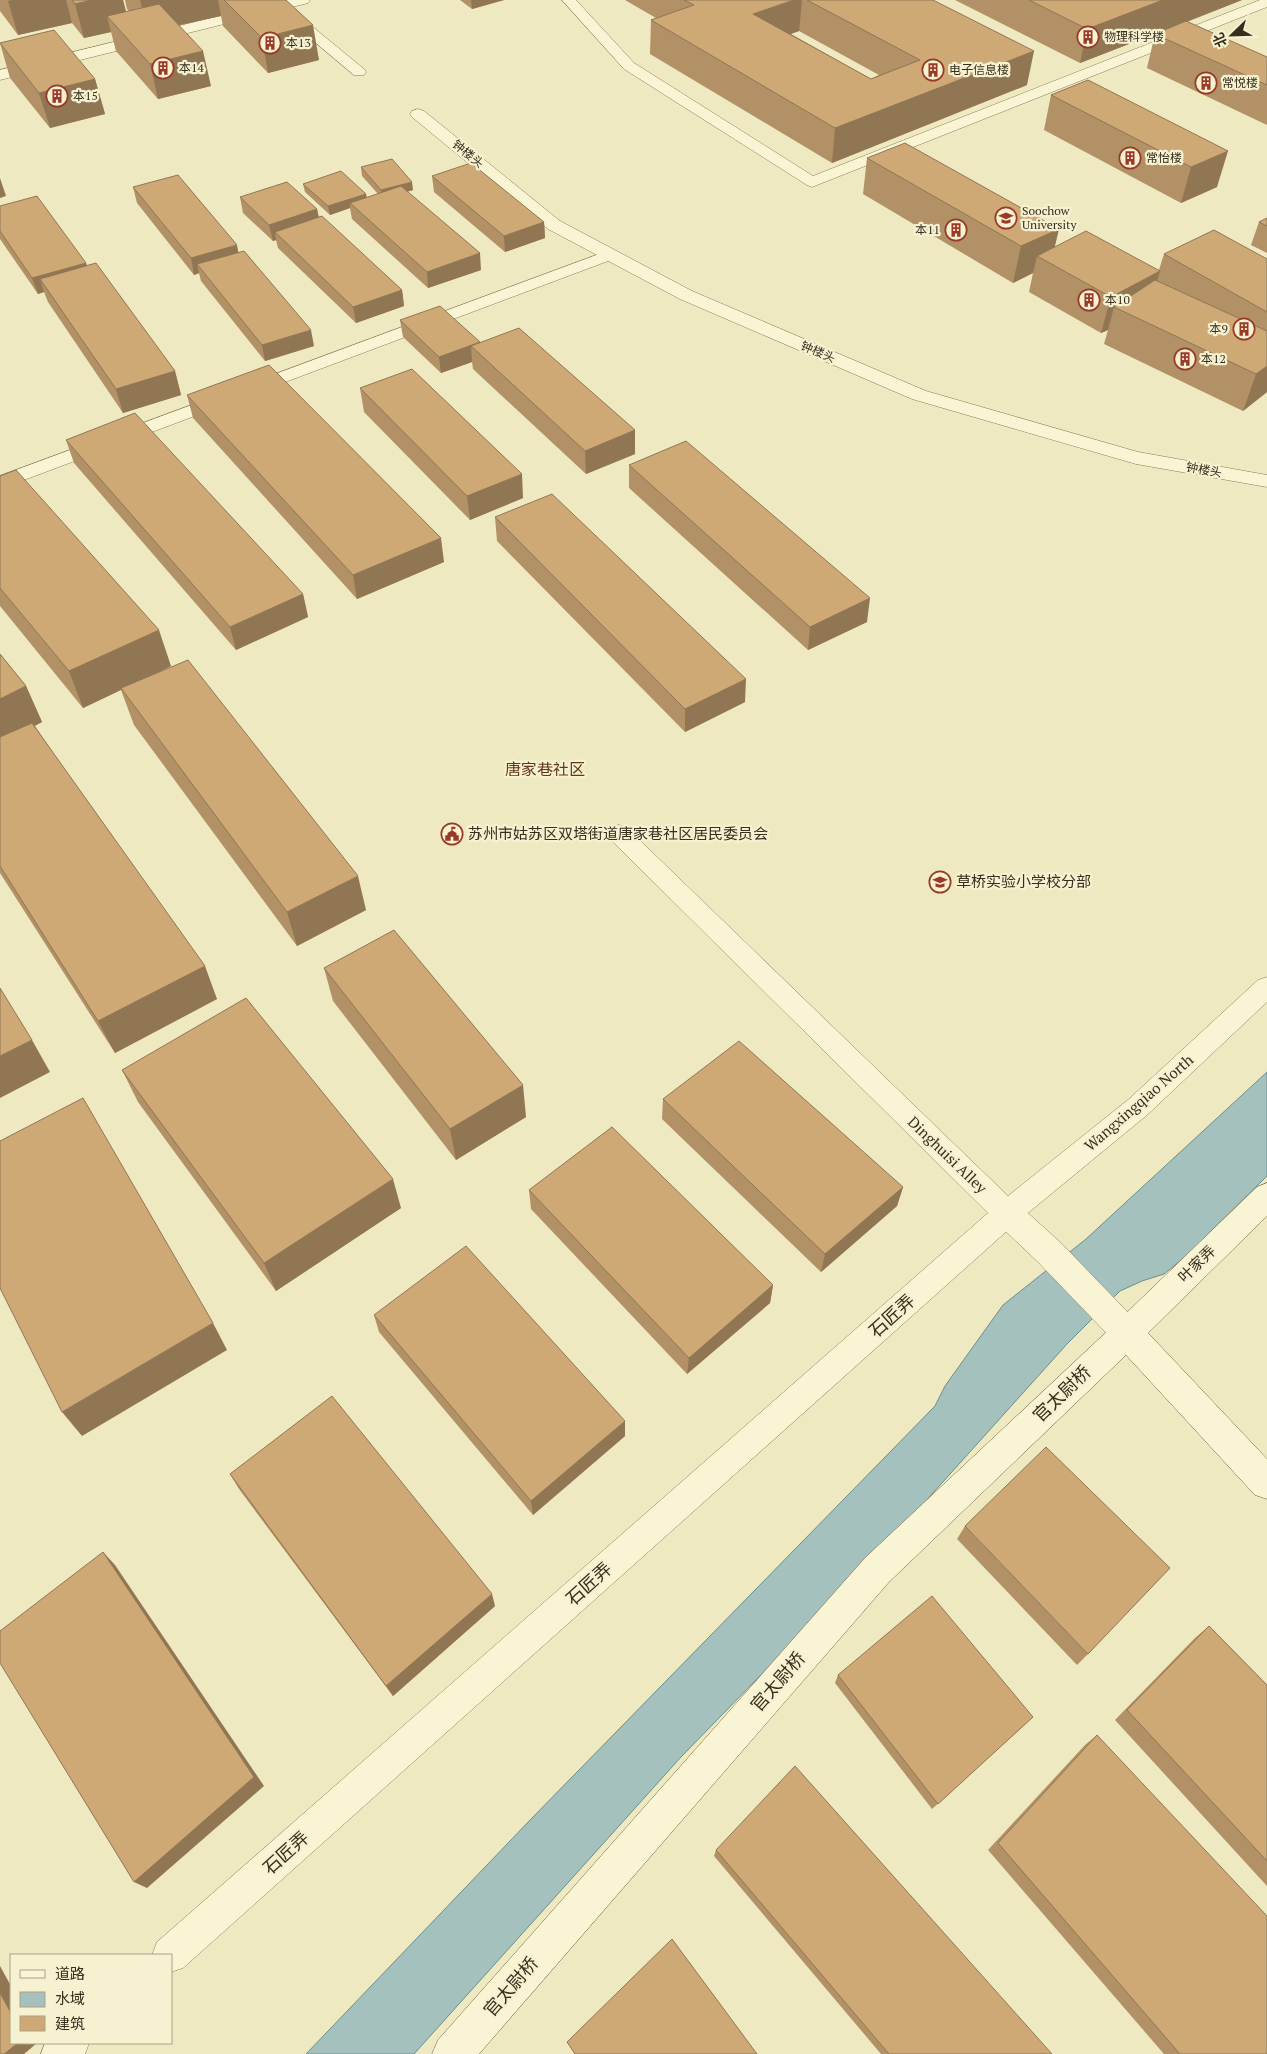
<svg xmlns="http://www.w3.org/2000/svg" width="1267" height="2054" font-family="'PT Serif','Noto Sans SC',serif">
	<rect width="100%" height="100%" fill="#efe9c1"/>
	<polygon fill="#a4c1bd" stroke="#6a8f8c" points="1267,1072 1267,1176 1185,1257 1164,1274 1142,1281 1120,1291 1067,1344 870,1563 681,1757 414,2054 306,2054 532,1818 935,1406 945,1386 1003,1305 1086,1239"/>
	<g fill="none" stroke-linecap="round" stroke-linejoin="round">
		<g stroke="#887a58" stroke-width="1">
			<g id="lane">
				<polygon points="265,0 280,0 364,69 366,72 364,75 354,75"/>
				<polygon points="562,0 576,0 634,63 813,176 1260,0 1267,0 1267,7 812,187 807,185 624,69"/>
				<polygon points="610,250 616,252 618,255 616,258 0,489 0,476"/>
				<polygon points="619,825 627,828 1008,1196 1129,1099 1258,980 1267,977 1267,1002 1147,1115 1017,1222 183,1968 171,1972 171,1955 152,1955 157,1942 988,1213 611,840 608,834 611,828"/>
				<polygon points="45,2043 89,2043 85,2054 41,2054"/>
			</g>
		</g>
		<g stroke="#887a58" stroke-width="1">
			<g id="street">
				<polygon points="285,0 310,0 308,3 0,80 0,70"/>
				<polygon points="418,109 424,111 560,221 692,291 926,391 1138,452 1267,475 1267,487 1136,464 912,399 680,299 548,229 412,117 410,114 412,111"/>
				<polygon points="1007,1200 1018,1204 1061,1243 1138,1323 1143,1333 1138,1343 1127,1348 1116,1343 1039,1263 996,1222 992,1213 996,1204"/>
			</g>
		</g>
		<g stroke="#6a5a3b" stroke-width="1">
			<polygon id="secondary" points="1267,1183 1267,1216 1148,1333 1267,1459 1267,1499 1255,1495 1126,1355 889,1582 479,2054 432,2054 438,2040 865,1558 1116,1323 1257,1187"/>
		</g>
		<use href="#lane" fill="#f9f4d4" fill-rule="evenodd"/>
		<use href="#street" fill="#f9f4d4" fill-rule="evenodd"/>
		<use href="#secondary" fill="#f9f4d4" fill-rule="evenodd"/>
	</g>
	<g fill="#b19165" fill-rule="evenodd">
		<polygon points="0,0 123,0 126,12 129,11 127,9 125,0 286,0 319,60 268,73 223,26 221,16 179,25 211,86 158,99 116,51 111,32 84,38 72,23 18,35 0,11"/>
		<polygon points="460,0 504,0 472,9"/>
		<path d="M625,0h308l94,85 -195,78 -182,-109 1,-34 5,-2zM799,31l80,44 -8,4 -80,-45z"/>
		<polygon points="955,0 1242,0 1187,22 1267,57 1267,125 1147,68 1155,34 1080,63"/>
		<polygon points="0,43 95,79 105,114 50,128 10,78"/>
		<polygon points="1088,80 1217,187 1181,203 1044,130 1051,95"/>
		<polygon points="867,158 1059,229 1054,247 1159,270 1164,254 1267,259 1267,392 1243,411 1104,344 1108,330 1101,333 1029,292 1033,273 1013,283 863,194"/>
		<polygon points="361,167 413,190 407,192 481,270 428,288 352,219 350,208 330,215 305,192 303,184 366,194 367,198 378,194 362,176"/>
		<polygon points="432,176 544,222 545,238 505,252 434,192"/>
		<polygon points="133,187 239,252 314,346 265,361 201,281 199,273 194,275 137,203"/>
		<polygon points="240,197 317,209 319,217 402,290 404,306 356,323 278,248 276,240 273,241 243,213"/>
		<polygon points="0,206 86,263 87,266 175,371 181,395 123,413 48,302 44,292 38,294 0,239"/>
		<polygon points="1267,218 1267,253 1251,245 1259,222"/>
		<polygon points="400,320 480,343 635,430 635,454 586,474 473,369 472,362 441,373 403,337"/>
		<polygon points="360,388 523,498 470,520 364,412"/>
		<polygon points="187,395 444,562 357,599 193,418"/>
		<polygon points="66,440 303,594 308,617 236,650 74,463"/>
		<polygon points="629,465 867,622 808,650 629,488"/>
		<polygon points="0,476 171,666 153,675 366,910 297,946 134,725 121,690 83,708 0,606"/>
		<polygon points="495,517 745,702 685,732 497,541"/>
		<polygon points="0,654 26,686 42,722 35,726 217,999 115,1053 0,873"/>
		<polygon points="324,968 526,1117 456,1160 333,1001"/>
		<polygon points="122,1070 401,1208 276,1291 138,1102"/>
		<polygon points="663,1099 903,1187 897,1206 821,1272 662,1119"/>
		<polygon points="529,1190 773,1285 770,1303 687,1374 531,1209"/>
		<polygon points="374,1315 625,1436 533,1515 379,1332"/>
		<polygon points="230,1474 495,1606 393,1696 239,1489"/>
		<polygon points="965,1526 1088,1654 1077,1665 957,1539"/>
		<polygon points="1209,1626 1267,1685 1267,1886 1115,1720 1195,1638"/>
		<polygon points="838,1675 1033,1717 932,1809 835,1683"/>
		<polygon points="1097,1735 1267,2054 1164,2054 988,1850 1085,1745"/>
		<polygon points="716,1850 1052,2054 881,2054 714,1856"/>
	</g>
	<g fill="#907653">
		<polygon points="12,0 66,0 72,23 18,35 8,1"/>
		<polygon points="92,0 123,0 130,27 107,16 111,32 84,38 75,4"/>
		<polygon points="140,0 218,0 221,16 148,32"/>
		<polygon points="471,0 504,0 472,9"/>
		<polygon points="794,0 802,0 799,31 751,48 753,14"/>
		<polygon points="1163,0 1242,0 1080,63 1087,29"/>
		<polygon points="313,25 319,60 268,73 262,38"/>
		<polygon points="203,51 211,86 158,99 150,64"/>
		<polygon points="1034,51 1027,85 832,163 835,128"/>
		<polygon points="95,79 105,114 50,128 39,93"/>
		<polygon points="1228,151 1217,187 1181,203 1191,167"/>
		<polygon points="0,178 6,196 0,198"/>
		<polygon points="412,182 413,190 382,198 381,190"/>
		<polygon points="366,194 367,202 350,203 350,208 330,215 328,206"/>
		<polygon points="317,209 320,225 275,232 276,240 273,241 269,225"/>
		<polygon points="544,222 545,238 505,252 504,236"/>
		<polygon points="1059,229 1051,263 1037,256 1033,273 1013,283 1021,246"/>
		<polygon points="237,245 240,261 197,264 199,273 194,275 191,258"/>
		<polygon points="480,253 481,270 428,288 427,272"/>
		<polygon points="86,263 91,279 40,279 44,292 38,294 32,278"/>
		<polygon points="1160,271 1150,307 1114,307 1108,330 1101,333 1111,297"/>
		<polygon points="402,290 404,306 356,323 353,307"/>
		<polygon points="311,330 314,346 265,361 262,345"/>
		<polygon points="480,342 471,346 472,362 441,373 439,357"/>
		<polygon points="1267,366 1267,392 1243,411 1256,374"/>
		<polygon points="175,371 181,395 123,413 116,389"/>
		<polygon points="635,430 635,454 586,474 585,451"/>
		<polygon points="522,474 523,498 470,520 467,496"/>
		<polygon points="441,538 444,562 357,599 353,575"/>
		<polygon points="303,594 308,617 236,650 230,627"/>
		<polygon points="870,598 867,622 808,650 810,627"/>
		<polygon points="159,630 171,666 83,708 69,671"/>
		<polygon points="746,679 745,702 685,732 685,709"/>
		<polygon points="26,686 42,722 0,742 0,699"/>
		<polygon points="358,876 366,910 297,946 287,912"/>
		<polygon points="205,966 217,999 115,1053 98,1021"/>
		<polygon points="32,1040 50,1072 0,1098 0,1056"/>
		<polygon points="523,1085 526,1117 456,1160 450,1129"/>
		<polygon points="393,1179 401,1208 276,1291 264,1263"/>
		<polygon points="903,1187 897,1206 821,1272 825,1254"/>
		<polygon points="773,1285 770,1303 687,1374 689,1358"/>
		<polygon points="213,1323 227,1350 82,1436 62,1412"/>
		<polygon points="625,1421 625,1436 533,1515 531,1501"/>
		<polygon points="103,1552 115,1565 264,1786 147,1888 134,1882"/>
		<polygon points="492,1594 495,1606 393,1696 386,1686"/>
		<polygon points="0,1966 11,1986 11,2013 0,1993"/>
		<polygon points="18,2043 37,2043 24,2054 4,2054"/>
	</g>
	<g fill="#cea976" stroke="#907653">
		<polygon points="72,0 92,0 75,4"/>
		<polygon points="224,0 286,0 313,25 262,38"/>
		<polygon points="684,0 794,0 753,14 871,79 920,60 807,0 933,0 1034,51 835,128 651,20 694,5"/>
		<polygon points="1029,0 1163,0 1087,29"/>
		<polygon points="159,4 203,51 150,64 107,16"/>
		<polygon points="1186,21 1267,57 1267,85 1155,34"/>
		<polygon points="54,30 95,79 39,93 0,43"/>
		<polygon points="1088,80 1228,151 1191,167 1051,95"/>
		<polygon points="905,143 1059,229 1021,246 867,158"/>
		<polygon points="392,159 412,182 381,190 361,167"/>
		<polygon points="471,163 544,222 504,236 432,176"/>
		<polygon points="341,171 366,194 328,206 303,184"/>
		<polygon points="178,175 237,245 191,258 133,187"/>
		<polygon points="287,182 317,209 269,225 240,197"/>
		<polygon points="401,186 480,253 427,272 350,203"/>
		<polygon points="37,196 86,263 32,278 0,231 0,206"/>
		<polygon points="322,216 402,290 353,307 275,232"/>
		<polygon points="1267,218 1267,226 1259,222"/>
		<polygon points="1214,230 1267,259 1267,312 1164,254"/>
		<polygon points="1086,231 1160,271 1111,297 1037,256"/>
		<polygon points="244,251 311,330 262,345 197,264"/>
		<polygon points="96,263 175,371 116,389 40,279"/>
		<polygon points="1155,280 1267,331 1267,366 1256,374 1114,307"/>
		<polygon points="440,306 480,342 439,357 400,320"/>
		<polygon points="519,328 635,430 585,451 471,346"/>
		<polygon points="269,365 441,538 353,575 187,395"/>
		<polygon points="412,369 522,474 467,496 360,388"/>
		<polygon points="135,413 303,594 230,627 66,440"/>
		<polygon points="686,441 870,598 810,627 629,465"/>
		<polygon points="16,470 159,630 69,671 0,588 0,476"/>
		<polygon points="552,494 746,679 685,709 495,517"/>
		<polygon points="0,654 26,686 0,699"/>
		<polygon points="188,660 358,876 287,912 121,688"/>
		<polygon points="32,723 205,966 98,1021 0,866 0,737"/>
		<polygon points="394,930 523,1085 450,1129 324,968"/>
		<polygon points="0,988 32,1040 0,1056"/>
		<polygon points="246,998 393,1179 264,1263 122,1070"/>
		<polygon points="739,1041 903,1187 825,1254 663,1099"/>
		<polygon points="83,1098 213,1323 62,1412 0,1288 0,1141"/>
		<polygon points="612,1127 773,1285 689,1358 529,1190"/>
		<polygon points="466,1246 625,1421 531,1501 374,1315"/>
		<polygon points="332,1396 492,1594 386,1686 230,1474"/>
		<polygon points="1046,1447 1170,1568 1088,1654 965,1526"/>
		<polygon points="103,1552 254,1777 134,1882 0,1663 0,1631"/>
		<polygon points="932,1596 1033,1717 938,1804 838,1675"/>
		<polygon points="1209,1626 1267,1685 1267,1861 1127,1710"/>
		<polygon points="1097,1735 1267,1916 1267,2054 1180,2054 998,1843"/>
		<polygon points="795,1766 1052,2054 889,2054 716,1850"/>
		<polygon points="672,1939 757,2054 575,2054 567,2042"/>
		<polygon points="0,1993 11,2013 11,2043 18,2043 4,2054 0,2054"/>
	</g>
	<defs>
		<g id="building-ring" transform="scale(1.125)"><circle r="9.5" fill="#f6f1d0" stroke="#993927" stroke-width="1.5"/><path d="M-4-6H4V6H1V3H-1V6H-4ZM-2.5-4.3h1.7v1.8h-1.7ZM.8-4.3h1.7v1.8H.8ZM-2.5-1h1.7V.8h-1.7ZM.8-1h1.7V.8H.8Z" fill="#993927"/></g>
		<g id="university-ring" transform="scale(1.125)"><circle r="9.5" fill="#f6f1d0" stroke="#993927" stroke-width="1.5"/><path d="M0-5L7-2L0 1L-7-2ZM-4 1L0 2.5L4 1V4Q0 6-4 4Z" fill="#993927"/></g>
		<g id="civic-ring" transform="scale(1.125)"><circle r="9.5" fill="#f6f1d0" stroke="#993927" stroke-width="1.5"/><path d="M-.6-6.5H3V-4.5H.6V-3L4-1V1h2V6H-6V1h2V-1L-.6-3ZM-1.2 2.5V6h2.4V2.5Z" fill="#993927"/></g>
		<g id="school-ring" transform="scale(1.125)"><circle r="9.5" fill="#f6f1d0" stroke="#993927" stroke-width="1.5"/><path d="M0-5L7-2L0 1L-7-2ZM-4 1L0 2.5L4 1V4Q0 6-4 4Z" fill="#993927"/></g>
	</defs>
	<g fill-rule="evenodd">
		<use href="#building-ring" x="1088" y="37"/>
		<use href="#building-ring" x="270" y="43"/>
		<use href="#building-ring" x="163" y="68"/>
		<use href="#building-ring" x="933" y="70"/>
		<use href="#building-ring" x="1206" y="83"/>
		<use href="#building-ring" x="57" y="96"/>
		<use href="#building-ring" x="1130" y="158"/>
		<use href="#university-ring" x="1006" y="218"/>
		<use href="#building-ring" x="956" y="230"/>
		<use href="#building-ring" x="1089" y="300"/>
		<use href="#building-ring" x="1244" y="329"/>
		<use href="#building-ring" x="1185" y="359"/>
		<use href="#civic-ring" x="452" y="834"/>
		<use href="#school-ring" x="940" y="882"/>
	</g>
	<g text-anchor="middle" stroke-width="4.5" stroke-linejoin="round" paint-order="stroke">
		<g font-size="12" fill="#382e1d" stroke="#f6f1d0" text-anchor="start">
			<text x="1104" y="41">物理科学楼</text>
			<text x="286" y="47">本13</text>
			<text x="179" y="72">本14</text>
			<text x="949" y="74">电子信息楼</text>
			<text x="1222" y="87">常悦楼</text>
			<text x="73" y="100">本15</text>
			<text x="1146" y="162">常怡楼</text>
			<text x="1022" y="215">Soochow<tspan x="1022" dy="14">University</tspan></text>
			<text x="940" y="234" text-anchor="end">本11</text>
			<text x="1105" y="304">本10</text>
			<text x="1228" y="333" text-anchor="end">本9</text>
			<text x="1201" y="363">本12</text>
		</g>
		<g font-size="12" fill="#382e1d" stroke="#f6f1d0">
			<text transform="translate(468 154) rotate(39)" y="4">钟楼头</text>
			<text transform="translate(818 352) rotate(23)" y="4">钟楼头</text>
			<text transform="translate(1204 470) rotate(10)" y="4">钟楼头</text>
		</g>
		<g font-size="15" fill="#382e1d" stroke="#f6f1d0" text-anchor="start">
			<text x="468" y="839">苏州市姑苏区双塔街道唐家巷社区居民委员会</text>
			<text x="956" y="887">草桥实验小学校分部</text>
		</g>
		<g font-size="15" fill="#382e1d" stroke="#f6f1d0">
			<text transform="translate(1139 1103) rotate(-41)" y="5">Wangxingqiao North</text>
			<text transform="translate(947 1155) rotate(44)" y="5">Dinghuisi Alley</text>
			<text transform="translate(1197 1264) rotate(-44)" y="5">叶家弄</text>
		</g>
		<g font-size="16" fill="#65371b" stroke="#f6f1d0">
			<text x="545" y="775">唐家巷社区</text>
		</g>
		<g font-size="18" fill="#382e1d" stroke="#f6f1d0">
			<text transform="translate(892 1316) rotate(-42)" y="6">石匠弄</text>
			<text transform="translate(1062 1394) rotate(-44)" y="6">官太尉桥</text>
			<text transform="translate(589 1584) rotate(-42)" y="6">石匠弄</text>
			<text transform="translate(778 1682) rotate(-49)" y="6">官太尉桥</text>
			<text transform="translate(286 1853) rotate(-42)" y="6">石匠弄</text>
			<text transform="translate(511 1987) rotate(-49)" y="6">官太尉桥</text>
		</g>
	</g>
	<rect x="10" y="1954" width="162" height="90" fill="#f6f1d0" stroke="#aaa388"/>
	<rect x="20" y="1970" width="25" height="8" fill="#f9f4d4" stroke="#aaa388"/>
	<text x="55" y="1979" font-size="15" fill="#382e1d">道路</text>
	<rect x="20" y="1992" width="25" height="15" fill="#a4c1bd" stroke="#aaa388"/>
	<text x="55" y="2004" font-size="15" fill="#382e1d">水域</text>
	<rect x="20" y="2016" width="25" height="15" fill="#cea976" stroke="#aaa388"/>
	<text x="55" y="2029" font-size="15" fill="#382e1d">建筑</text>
	<g transform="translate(1232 35) rotate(247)" stroke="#f6f1d0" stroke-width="4" paint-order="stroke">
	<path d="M0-4L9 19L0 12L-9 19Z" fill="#382e1d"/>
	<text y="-8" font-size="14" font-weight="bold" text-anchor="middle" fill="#382e1d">北</text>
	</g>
</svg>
